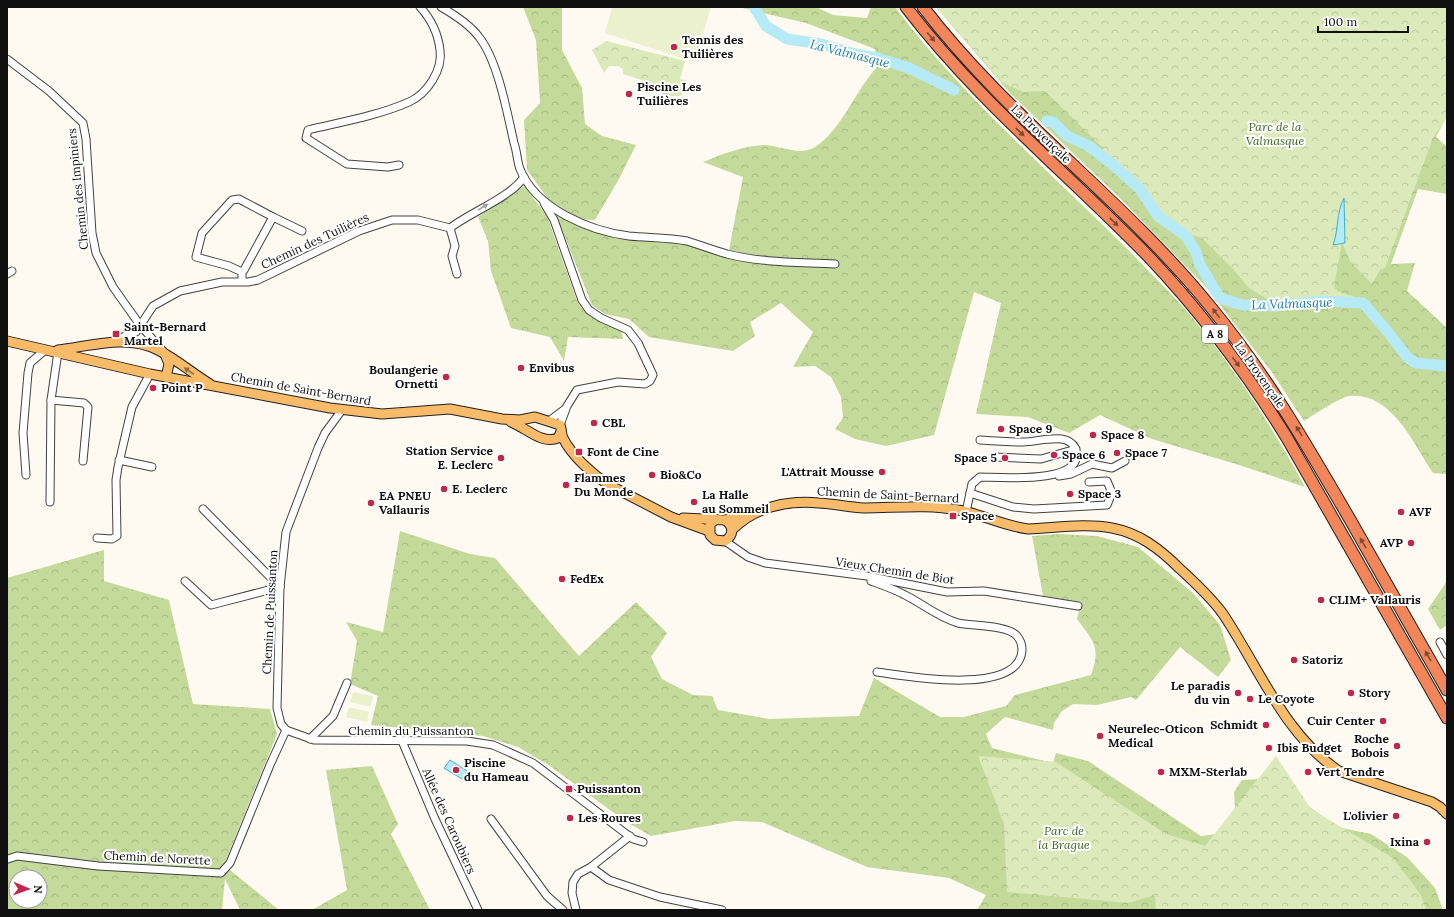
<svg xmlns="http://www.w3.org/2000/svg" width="1454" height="917" font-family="Lora,serif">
	<defs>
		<pattern id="forest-crowns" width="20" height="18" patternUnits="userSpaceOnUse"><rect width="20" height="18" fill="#c3da9a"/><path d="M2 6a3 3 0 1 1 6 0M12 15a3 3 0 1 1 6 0" fill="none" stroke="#a6ba84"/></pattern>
		<pattern id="park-crowns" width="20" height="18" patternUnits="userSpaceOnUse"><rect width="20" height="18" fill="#dceabb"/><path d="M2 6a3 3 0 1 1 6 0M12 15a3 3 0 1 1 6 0" fill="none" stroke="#bcc8a0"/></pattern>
	</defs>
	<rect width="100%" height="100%" fill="#fffaf1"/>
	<g fill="url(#forest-crowns)" fill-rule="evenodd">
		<polygon points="523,7 562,7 562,50 582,88 585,124 602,136 636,145 619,179 595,220 579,219 548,199 527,170 524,120 540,103 536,40"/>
		<path d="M738,7h78l17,8 34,3 4,-11h24c71,95 164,172 247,257 14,15 29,29 42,44 47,55 87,116 121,179l-66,-22 -87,-26 -52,-24 -31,18 -41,-16 -52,-3 25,-111 -27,-11 -40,143 -48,11 -31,-7 -20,-10 8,-11 -2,-21 -10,-20 -16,-11 -22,1 20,-35 -32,-29 -31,19 5,14 -22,15 -84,-14 -20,-18 -24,-5 -13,-9 -37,-93 19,11 18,7 137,20 14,-73 -40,-15c20,-8 39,-16 61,-17 15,0 36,12 51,2 26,-16 41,-58 63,-81l-3,-17 -69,-26z"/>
		<path d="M936,7h511v109l-11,21 11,10v47l-29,-5 -27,75 24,-1 -8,28 40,37v146l-14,-1c-20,-30 -41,-80 -83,-77 -8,0 -38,20 -46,25l-33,-50 -65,-84 -88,-91 -108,-103z"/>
		<path d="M524,186l23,30 30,85c13,20 23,21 44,27l2,11 -55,-2 -4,24 -14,-24 -39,-9 -20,-57 -3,-30 -10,-24z"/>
		<path d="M400,531l70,23 25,4 84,98 57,-54 31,31 -16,24 11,22 31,16 19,1 6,14 51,9 90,-3 15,-38 66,39h24l42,-11 9,-11 76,-20c10,-28 3,-33 -14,-56l4,-17 -38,-6 -11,-60 27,-2 38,2 41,11 55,46 27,32 11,35 -13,17 -38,-30 -44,53 -5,-3 -34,8 -24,-1 -11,7 -8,12 -1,7 -48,-13 -19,17 6,14 61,15 3,-10 32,8 113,75 16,-2 18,-26 -1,-16 8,-12 18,-1 47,26 30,22 34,7 36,23 28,31 8,22h-466l9,-15 -37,-17 -82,-11 -105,-45 -27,-1 -84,15 -26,-15 -75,-55 -32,-19 -35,-11 -112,-11 7,-29 -28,-12 7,-43 -11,-19 37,10z"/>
		<path d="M104,550v31l65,19 24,104 77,5 7,25 -53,131 55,45h-39l-15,-31 -3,31h-215v-332zM16,877h24v24h-24z"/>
		<polygon points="1447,581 1447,625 1440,630 1428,609"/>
		<polygon points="372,766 398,824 391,834 430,910 312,910 347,890 326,770"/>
	</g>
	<g fill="url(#park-crowns)">
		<polygon points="936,7 1447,7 1447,117 1433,138 1385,268 1380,270 1372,284 1350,261 1342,242 1334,287 1337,291 1358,298 1328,296 1294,303 1279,304 1272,302 1249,288 1234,270 1202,238 1192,235 1164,217 1142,186 1101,150 1103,148 1045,91 1023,92 1003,83"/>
		<polygon points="606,41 685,61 680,79 688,81 681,96 671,96 660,93 656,85 623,74 623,69 618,66 609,66 604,73 592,50"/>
		<polygon points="978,756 1056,762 1166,834 1205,846 1276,756 1311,809 1393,858 1421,895 1426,910 1156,910 1155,895 1128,903 1007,892 1004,824"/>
	</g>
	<g fill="#ebf1cc">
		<polygon points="612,7 711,7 694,62 605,33"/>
		<polygon points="353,692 373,696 371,707 350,702"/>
		<polygon points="349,707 369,712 367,722 346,717"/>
	</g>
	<g fill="#b6eaf6" stroke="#3daecd">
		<path d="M1344,198l1,45 -12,2c6,-16 3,-32 11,-47z"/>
		<polygon points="450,760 467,771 462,779 444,768"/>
	</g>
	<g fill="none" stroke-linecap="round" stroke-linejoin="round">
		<g stroke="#b6eaf6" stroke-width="11">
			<polyline points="754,7 766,26 787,39 821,44 855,54 877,58 909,68 954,90"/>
			<polyline points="1047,121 1053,122 1067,136 1087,145 1112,164 1140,189 1158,216 1186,236 1196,252 1200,265 1220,298 1242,305 1276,306 1321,301 1363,303 1388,332 1408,358 1416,363 1447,366"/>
		</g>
		<g stroke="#424242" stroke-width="9">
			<g id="minor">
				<path d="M441,7c14,8 29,18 38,30 19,24 28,75 35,106 3,8 3,18 6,26 16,40 70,62 109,67 19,2 39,1 58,5 13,4 26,9 40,13 35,9 73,8 108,10"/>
				<polyline points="7,59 49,91 83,123 86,139 92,233 96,253 113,287 140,325 163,351"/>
				<path d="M399,165l-11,2 -41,-3 -41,-26 2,-8c33,-8 69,-14 101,-28 18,-8 34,-32 31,-52 -2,-17 -8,-30 -20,-43"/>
				<polyline points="544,203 554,220 582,300 589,310 601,318 628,330 638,343 653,375 650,381 645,384 618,382 577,390 567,406 560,425"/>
				<polyline points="273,217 302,231"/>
				<polyline points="450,228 455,246 452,256 457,274"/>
				<polyline points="242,272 229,266 196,257 202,233 232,200 239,199 273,217 244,270 242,272 242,281"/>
				<polyline points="7,274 12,271"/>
				<path d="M115,340l21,-8 17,-26 27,-15 42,-9h26l10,-2 101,-49 33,-11h26l32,8c21,-16 61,-31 74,-51"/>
				<polyline points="58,352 51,400 84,403 88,407 83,461"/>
				<polyline points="549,421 565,409"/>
				<polyline points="995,457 1041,459 1076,449"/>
				<polyline points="119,460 152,467"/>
				<polyline points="26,475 23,433 28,373 30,363 45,350"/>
				<polyline points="1059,476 1071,474 1092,464 1112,468 1125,461"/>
				<polyline points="970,493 1013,507 1034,509 1107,505 1112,493 1107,481 1089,482"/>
				<polyline points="50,502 51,400"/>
				<polyline points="203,509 280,587"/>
				<path d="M966,512l6,-28 8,-7c18,0 104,8 96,-26 -1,-6 -5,-9 -10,-11 -13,-4 -30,2 -43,2 -14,0 -29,-1 -43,-2"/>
				<polyline points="97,538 112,539 117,536 116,480 118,467 132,407 150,374"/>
				<polyline points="725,541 748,557 765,563 867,576 947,592 984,591 1078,606"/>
				<polyline points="185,581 211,605 280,587"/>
				<path d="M871,581c11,4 23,8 34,14 18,9 33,22 53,28 14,3 50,2 59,13 5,6 6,13 4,20 -12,39 -115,20 -144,16"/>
				<polyline points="1440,642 1447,655"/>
				<polyline points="286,730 314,740 467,741 493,745 533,763 633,839 643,842"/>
				<polyline points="286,730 281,724 277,708 280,587 286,532 318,448 325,433 342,410"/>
				<polyline points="310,739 333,716 347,683"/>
				<polyline points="402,741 435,819 478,910"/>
				<polyline points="491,819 547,896 563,910"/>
				<polyline points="8,859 17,856 98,866 221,873 230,863 270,765 286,730"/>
				<polyline points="591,867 609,880 660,897 722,910"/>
				<polyline points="576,910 572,893 573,882 578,874 591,867 630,836"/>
			</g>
		</g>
		<g stroke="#202020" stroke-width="11">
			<g id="major">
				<path d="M7,341l143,33 180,34 52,6 68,-5 52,10 18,1 15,-3 25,8c2,4 1,9 3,13 9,18 29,36 46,47l62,32 38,14"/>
				<path d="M58,350c33,-4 69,-16 100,0 18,9 34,23 52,34"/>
				<polyline points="165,354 169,364 166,377"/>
				<path d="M511,422c14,5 31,23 47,16l3,-6"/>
				<path d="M683,518l42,2c9,6 9,15 0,21l-10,-1 -5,-5v-11l5,-4"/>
				<polyline points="725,520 752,513"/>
				<path d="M732,530c22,-23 56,-30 87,-27 15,1 30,4 45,5 31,0 62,-4 94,2 24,4 45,16 70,19 27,-1 57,-6 84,-1 27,5 48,21 67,40 15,14 31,28 44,46 35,52 62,122 116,157l93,31 8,5 7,7"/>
			</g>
		</g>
		<g stroke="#202020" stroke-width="13">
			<g id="highway">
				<path d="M906,7c71,93 161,166 242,249 53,56 99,117 139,182l160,280"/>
				<path d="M923,7c84,110 199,191 286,298 55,66 96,137 139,211 33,58 66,116 99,174"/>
			</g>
		</g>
		<use href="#minor" stroke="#fff" stroke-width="7"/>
		<use href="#major" stroke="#f8bb69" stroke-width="9"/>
		<use href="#highway" stroke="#f3855b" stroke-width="11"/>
	</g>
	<defs><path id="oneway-solid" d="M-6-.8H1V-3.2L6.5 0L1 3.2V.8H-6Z"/></defs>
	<g fill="#814a35">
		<use href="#oneway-solid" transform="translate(931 37) rotate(50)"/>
		<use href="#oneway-solid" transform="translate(1020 132) rotate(44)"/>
		<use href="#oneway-solid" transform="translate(1114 222) rotate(44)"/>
		<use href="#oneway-solid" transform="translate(1216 313) rotate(-128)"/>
		<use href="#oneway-solid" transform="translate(1236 362) rotate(53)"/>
		<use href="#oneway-solid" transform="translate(1299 431) rotate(-121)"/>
		<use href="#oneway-solid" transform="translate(1363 543) rotate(-120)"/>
		<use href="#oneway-solid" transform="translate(1428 656) rotate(-120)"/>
	</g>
	<use fill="#9f9f9f" href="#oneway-solid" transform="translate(483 207) rotate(-31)"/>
	<use fill="#8f6e40" href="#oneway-solid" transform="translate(189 371) rotate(-146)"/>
	<g fill="#c0274a" stroke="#fff" stroke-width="1.5">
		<circle cx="674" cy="47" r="4"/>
		<circle cx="629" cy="94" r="4"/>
		<rect x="112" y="330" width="8" height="8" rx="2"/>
		<circle cx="521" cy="368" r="4"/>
		<circle cx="446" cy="377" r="4"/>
		<circle cx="153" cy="388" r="4"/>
		<circle cx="594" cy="423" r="4"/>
		<circle cx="1001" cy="429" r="4"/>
		<circle cx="1093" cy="435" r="4"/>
		<rect x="575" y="448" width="8" height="8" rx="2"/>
		<circle cx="1117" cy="453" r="4"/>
		<circle cx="1054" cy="455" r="4"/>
		<circle cx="501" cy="458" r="4"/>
		<circle cx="1005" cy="458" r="4"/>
		<circle cx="882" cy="472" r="4"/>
		<circle cx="652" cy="475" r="4"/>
		<circle cx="566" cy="485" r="4"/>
		<circle cx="444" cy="489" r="4"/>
		<circle cx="1070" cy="494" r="4"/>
		<circle cx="694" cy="502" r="4"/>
		<circle cx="371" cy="503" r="4"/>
		<circle cx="1401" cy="512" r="4"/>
		<rect x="949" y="512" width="8" height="8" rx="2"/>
		<circle cx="1411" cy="543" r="4"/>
		<circle cx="562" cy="579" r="4"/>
		<circle cx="1321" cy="600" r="4"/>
		<circle cx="1294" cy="660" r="4"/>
		<circle cx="1238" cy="693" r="4"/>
		<circle cx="1351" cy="693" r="4"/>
		<circle cx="1250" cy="699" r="4"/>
		<circle cx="1383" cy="721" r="4"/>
		<circle cx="1266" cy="725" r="4"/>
		<circle cx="1100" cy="736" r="4"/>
		<circle cx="1397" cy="746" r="4"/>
		<circle cx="1269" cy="748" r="4"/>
		<circle cx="456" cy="770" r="4"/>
		<circle cx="1161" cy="772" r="4"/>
		<circle cx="1308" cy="772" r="4"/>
		<rect x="565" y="785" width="8" height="8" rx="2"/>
		<circle cx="1396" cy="816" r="4"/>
		<circle cx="570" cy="818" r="4"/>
		<circle cx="1427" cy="842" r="4"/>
	</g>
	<g text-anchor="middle" stroke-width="4" stroke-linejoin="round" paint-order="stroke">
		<rect fill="#fff" stroke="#575757" stroke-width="1" x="1202" y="325" width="26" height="18" rx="3"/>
		<g font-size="11" font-weight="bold" fill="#0f0f0f">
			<text x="1215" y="338">A 8</text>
		</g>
		<g font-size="12" font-weight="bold" fill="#0f0f0f" stroke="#fff" text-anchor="start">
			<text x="682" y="44">Tennis des<tspan x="682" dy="14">Tuilières</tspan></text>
			<text x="637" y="91">Piscine Les<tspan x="637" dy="14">Tuilières</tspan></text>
			<text x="124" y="331">Saint-Bernard<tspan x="124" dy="14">Martel</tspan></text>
			<text x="529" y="372">Envibus</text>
			<text x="438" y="374" text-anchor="end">Boulangerie<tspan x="438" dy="14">Ornetti</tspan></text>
			<text x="161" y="392">Point P</text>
			<text x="602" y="427">CBL</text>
			<text x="1009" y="433">Space 9</text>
			<text x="1101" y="439">Space 8</text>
			<text x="493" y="455" text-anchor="end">Station Service<tspan x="493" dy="14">E. Leclerc</tspan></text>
			<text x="587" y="456">Font de Cine</text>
			<text x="1125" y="457">Space 7</text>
			<text x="1062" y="459">Space 6</text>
			<text x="997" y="462" text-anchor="end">Space 5</text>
			<text x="874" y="476" text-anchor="end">L'Attrait Mousse</text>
			<text x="660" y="479">Bio&amp;Co</text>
			<text x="574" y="482">Flammes<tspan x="574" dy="14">Du Monde</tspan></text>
			<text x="452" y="493">E. Leclerc</text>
			<text x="1078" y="498">Space 3</text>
			<text x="702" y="499">La Halle<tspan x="702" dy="14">au Sommeil</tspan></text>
			<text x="379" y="500">EA PNEU<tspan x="379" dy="14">Vallauris</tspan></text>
			<text x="1409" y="516">AVF</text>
			<text x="961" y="520">Space</text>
			<text x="1403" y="547" text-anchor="end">AVP</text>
			<text x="570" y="583">FedEx</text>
			<text x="1329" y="604">CLIM+ Vallauris</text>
			<text x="1302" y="664">Satoriz</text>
			<text x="1230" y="690" text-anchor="end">Le paradis<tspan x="1230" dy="14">du vin</tspan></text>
			<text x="1359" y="697">Story</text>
			<text x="1258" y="703">Le Coyote</text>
			<text x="1375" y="725" text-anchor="end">Cuir Center</text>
			<text x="1258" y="729" text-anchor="end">Schmidt</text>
			<text x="1108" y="733">Neurelec-Oticon<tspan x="1108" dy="14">Medical</tspan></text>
			<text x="1389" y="743" text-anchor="end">Roche<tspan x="1389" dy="14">Bobois</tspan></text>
			<text x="1277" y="752">Ibis Budget</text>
			<text x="464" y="767">Piscine<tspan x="464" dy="14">du Hameau</tspan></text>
			<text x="1169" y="776">MXM-Sterlab</text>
			<text x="1316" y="776">Vert Tendre</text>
			<text x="577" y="793">Puissanton</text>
			<text x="1388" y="820" text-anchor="end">L'olivier</text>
			<text x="578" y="822">Les Roures</text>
			<text x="1419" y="846" text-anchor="end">Ixina</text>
		</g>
		<g font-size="12" font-style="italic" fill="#3b671f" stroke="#fff">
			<text x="1275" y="131">Parc de la<tspan x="1275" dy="14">Valmasque</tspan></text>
			<text x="1064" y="835">Parc de<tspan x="1064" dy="14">la Brague</tspan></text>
		</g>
		<g font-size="12" fill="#0f0f0f" stroke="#fff">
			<text transform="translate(1041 134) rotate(44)" y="4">La Provençale</text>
			<text transform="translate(78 189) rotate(-96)" y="4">Chemin des Impiniers</text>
			<text transform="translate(315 241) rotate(-25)" y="4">Chemin des Tuilières</text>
			<text transform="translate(1260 375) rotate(55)" y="4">La Provençale</text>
			<text transform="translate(301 389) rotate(10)" y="4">Chemin de Saint-Bernard</text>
			<text transform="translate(888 495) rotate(3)" y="4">Chemin de Saint-Bernard</text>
			<text transform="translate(895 571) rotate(9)" y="4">Vieux Chemin de Biot</text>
			<text transform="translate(270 612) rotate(-87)" y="4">Chemin de Puissanton</text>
			<text x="411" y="735">Chemin du Puissanton</text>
			<text transform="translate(449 821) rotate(66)" y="4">Allée des Caroubiers</text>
			<text transform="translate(157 858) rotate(3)" y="4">Chemin de Norette</text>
		</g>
		<g font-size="13" font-style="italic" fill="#187fa1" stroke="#fff">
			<text transform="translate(850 53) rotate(14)" y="5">La Valmasque</text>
			<text transform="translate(1292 303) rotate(-2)" y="5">La Valmasque</text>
		</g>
	</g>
	<rect width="1454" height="917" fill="none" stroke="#0f0f0f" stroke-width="16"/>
	<g transform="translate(28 889) rotate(92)"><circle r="19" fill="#ffffff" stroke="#9f9f9f"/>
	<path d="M0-3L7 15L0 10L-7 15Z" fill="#c0274a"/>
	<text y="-6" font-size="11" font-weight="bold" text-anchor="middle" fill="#0f0f0f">N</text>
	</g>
	<path d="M1318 26v6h90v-6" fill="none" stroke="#0f0f0f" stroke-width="2"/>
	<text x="1324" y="26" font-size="12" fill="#0f0f0f" stroke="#ffffff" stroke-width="3" paint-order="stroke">100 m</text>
</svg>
